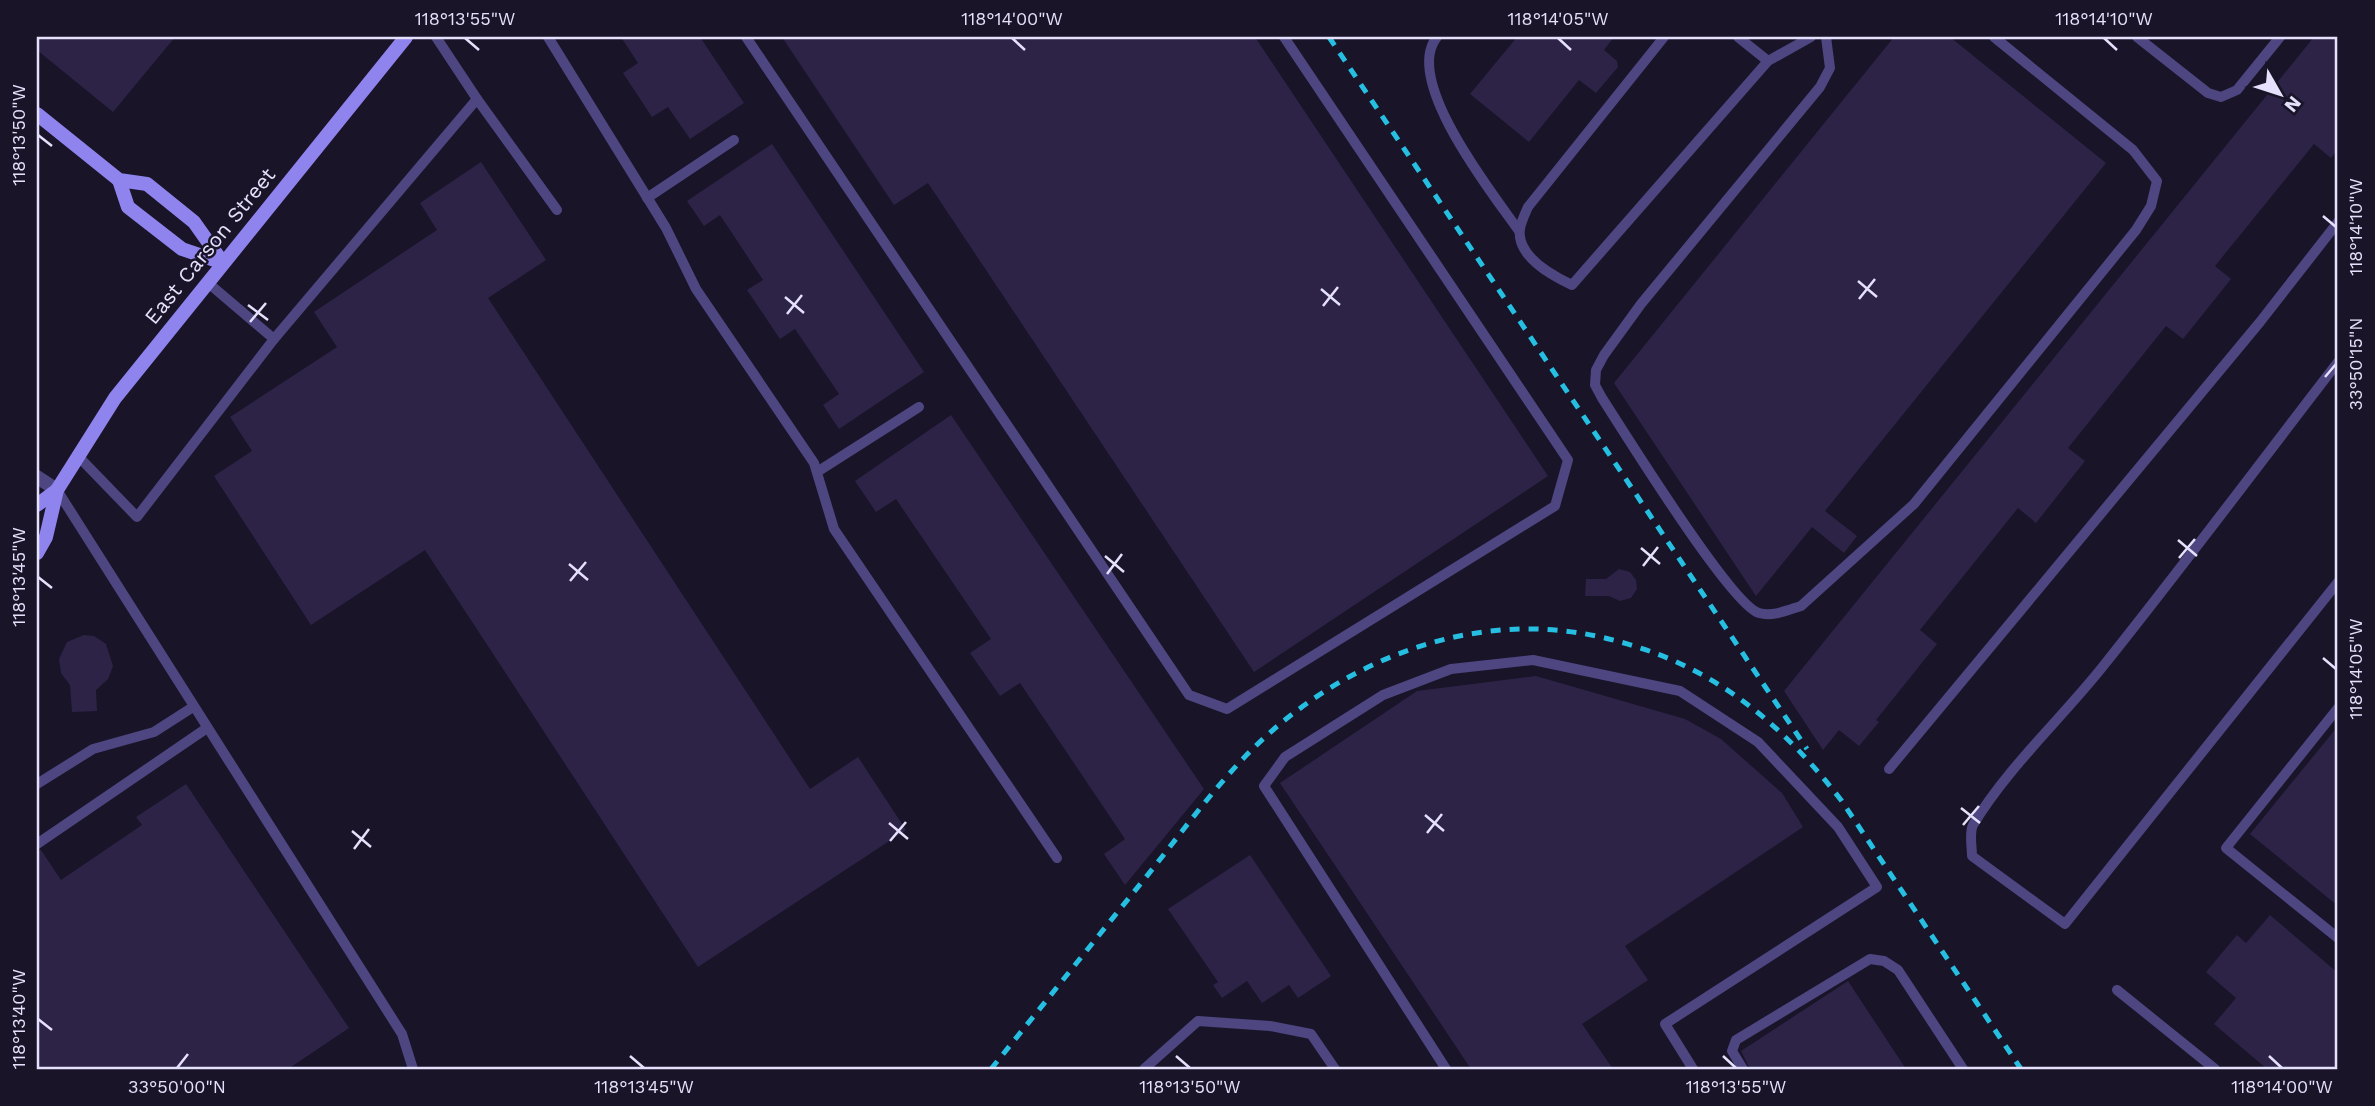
<svg xmlns="http://www.w3.org/2000/svg" width="2375" height="1106" font-family="'Work Sans',sans-serif">
	<rect width="100%" height="100%" fill="#191428"/>
	<g fill="#2d2347">
		<polygon points="37,37 175,37 113,112 37,50"/>
		<polygon points="621,37 700,37 744,103 690,139 668,107 652,117 623,73 638,63"/>
		<polygon points="782,37 1255,37 1548,476 1254,672 928,183 894,205"/>
		<polygon points="1517,37 1614,37 1604,50 1617,61 1618,67 1596,93 1579,80 1529,142 1470,94"/>
		<polygon points="1894,37 1950,37 2106,163 1825,511 1857,536 1844,553 1812,527 1756,596 1614,383"/>
		<polygon points="2314,37 2338,37 2338,149 2331,158 2314,144 2215,266 2231,279 2183,339 2166,326 2068,448 2085,461 2036,523 2018,508 1920,630 1937,644 1876,720 1879,722 1859,746 1839,730 1823,750 1784,691"/>
		<polygon points="772,144 924,372 839,429 823,405 839,394 795,329 780,339 747,290 763,280 720,215 704,226 687,201"/>
		<polygon points="481,162 546,260 488,298 810,789 858,757 906,830 698,967 425,550 311,625 214,476 252,451 230,417 337,347 314,312 437,230 420,203"/>
		<polygon points="951,415 1204,789 1125,885 1104,854 1125,839 1020,683 1000,696 970,653 991,639 896,499 876,512 855,481"/>
		<polygon points="1619,569 1630,572 1636,580 1637,589 1631,598 1620,601 1609,596 1585,596 1586,579 1606,579"/>
		<polygon points="84,635 94,636 106,644 113,666 108,679 96,690 97,711 72,712 70,685 61,673 59,659 67,642"/>
		<polygon points="1536,676 1685,719 1721,739 1782,793 1803,827 1625,946 1648,980 1582,1024 1613,1069 1471,1069 1280,783 1417,691"/>
		<polygon points="2338,726 2338,906 2250,834"/>
		<polygon points="186,784 349,1028 288,1069 37,1069 37,851 41,850 61,880 142,825 136,817"/>
		<polygon points="1250,855 1331,976 1298,998 1289,985 1262,1003 1247,981 1222,998 1213,985 1218,982 1168,909"/>
		<polygon points="2270,915 2338,973 2338,1069 2267,1069 2214,1024 2236,998 2206,972 2237,935 2246,943"/>
		<polygon points="1848,981 1906,1069 1750,1069 1741,1051"/>
	</g>
	<g fill="none" stroke-linecap="round" stroke-linejoin="round">
		<g stroke="#4d4681" stroke-width="10">
			<polyline points="436,37 477,99"/>
			<polyline points="548,37 666,228 696,289 814,463 834,529 1057,858"/>
			<polyline points="746,37 1189,695 1227,709 1555,506 1568,460 1284,37"/>
			<path d="M1437,37c-35,43 56,157 82,194"/>
			<path d="M1664,37l-136,170c-3,7 -7,15 -8,22 -4,27 31,46 52,56l196,-224 43,-24"/>
			<polyline points="1738,37 1768,61"/>
			<path d="M1826,37l4,31 -10,19 -179,217 -37,51 -8,15 -1,15 7,13c22,34 129,207 157,215 14,4 29,-3 42,-7l113,-102 222,-274 15,-24 6,-25 -24,-31 -139,-113"/>
			<polyline points="2137,37 2208,93 2221,97 2237,90 2280,37"/>
			<polyline points="647,198 734,140"/>
			<polyline points="207,282 274,339 477,99 557,210"/>
			<path d="M2338,362c-78,101 -154,203 -234,303 -41,52 -97,103 -131,160 -4,8 -1,22 -1,31l93,68 273,-342"/>
			<polyline points="77,455 137,517 274,339"/>
			<polyline points="817,472 919,407"/>
			<polyline points="57,490 402,1034 413,1069"/>
			<polyline points="2338,708 2226,848 2338,938"/>
			<polyline points="1889,769 2260,322 2338,222"/>
			<polyline points="37,784 93,749 154,732 193,707"/>
			<polyline points="37,844 207,728"/>
			<polyline points="2117,990 2215,1069"/>
			<polyline points="1144,1069 1198,1021 1270,1026 1311,1034 1335,1069"/>
			<polyline points="1446,1069 1264,786 1285,757 1383,695 1451,669 1533,660 1680,691 1758,742 1838,827 1877,887 1665,1024 1693,1069"/>
			<polyline points="1743,1069 1732,1051 1736,1040 1870,959 1884,961 1898,970 1963,1069"/>
		</g>
		<polyline stroke="#4d4681" stroke-width="14" points="37,477 57,490"/>
		<g stroke="#8f84ee" stroke-width="14">
			<polyline points="37,114 119,180 147,184 194,222 223,263"/>
			<polyline points="119,180 128,207 182,249 223,263"/>
			<polyline points="37,505 57,490"/>
			<polyline points="37,553 46,537 57,490 115,398 406,37"/>
		</g>
		<g stroke="#26bfe1" stroke-width="5" stroke-dasharray="10 9" stroke-linecap="butt">
			<polyline points="1329,37 1807,749"/>
			<path d="M991,1069c52,-64 103,-128 155,-192 42,-52 82,-110 134,-153 88,-73 203,-112 316,-88 108,23 179,79 245,164l180,269"/>
		</g>
	</g>
	<path fill="none" stroke="#e5e0fb" stroke-width="2.5" d="M465,38l14,12M1012,38l13,12M1558,38l13,12M2104,38l13,12M38,135l14,11M2323,216l13,11M1858,281l19,16M1321,289l19,16M785,297l19,16M1859,299l16,-20M248,305l20,15M1323,306l15,-19M787,314l15,-19M250,322l16,-19M2325,377l11,-13M2178,540l19,16M1641,548l19,16M1105,556l19,16M2179,558l16,-19M569,564l19,16M1643,566l15,-19M1107,574l15,-20M38,577l14,11M570,581l16,-19M2323,658l13,11M1961,808l19,15M1425,815l19,16M889,823l19,16M1963,825l16,-19M352,831l19,16M1427,833l15,-19M890,841l16,-19M354,849l15,-20M38,1019l14,11M630,1056l14,12M1176,1056l14,12M1723,1056l13,12M2269,1056l13,12M177,1068l11,-14"/>
	<g text-anchor="middle" stroke-width="5" stroke-linejoin="round" paint-order="stroke">
		<g font-size="21" fill="#e5e0fb" stroke="#191428">
			<text transform="translate(210 246) rotate(-51)" y="7">East Carson Street</text>
		</g>
	</g>
	<rect width="2375" height="1106" fill="none" stroke="#191428" stroke-width="77"/>
	<g transform="translate(2280 94) rotate(129)" stroke="#191428" stroke-width="5" paint-order="stroke">
	<path d="M0-5L12 26L0 18L-12 26Z" fill="#e5e0fb"/>
	<text y="-10" font-size="19" font-weight="bold" text-anchor="middle" fill="#e5e0fb">N</text>
	</g>
	<rect x="38" y="38" width="2298" height="1030" fill="none" stroke="#e5e0fb" stroke-width="2.5"/>
	<g font-size="18" text-anchor="middle" fill="#e5e0fb">
		<text x="465" y="25">118°13'55"W</text>
		<text x="1012" y="25">118°14'00"W</text>
		<text x="1558" y="25">118°14'05"W</text>
		<text x="2104" y="25">118°14'10"W</text>
		<text transform="translate(19 135) rotate(-90)" y="6">118°13'50"W</text>
		<text transform="translate(2356 227) rotate(-90)" y="6">118°14'10"W</text>
		<text transform="translate(2356 364) rotate(-90)" y="6">33°50'15"N</text>
		<text transform="translate(19 577) rotate(-90)" y="6">118°13'45"W</text>
		<text transform="translate(2356 669) rotate(-90)" y="6">118°14'05"W</text>
		<text transform="translate(19 1019) rotate(-90)" y="6">118°13'40"W</text>
		<text x="177" y="1093">33°50'00"N</text>
		<text x="644" y="1093">118°13'45"W</text>
		<text x="1190" y="1093">118°13'50"W</text>
		<text x="1736" y="1093">118°13'55"W</text>
		<text x="2282" y="1093">118°14'00"W</text>
	</g>
</svg>
